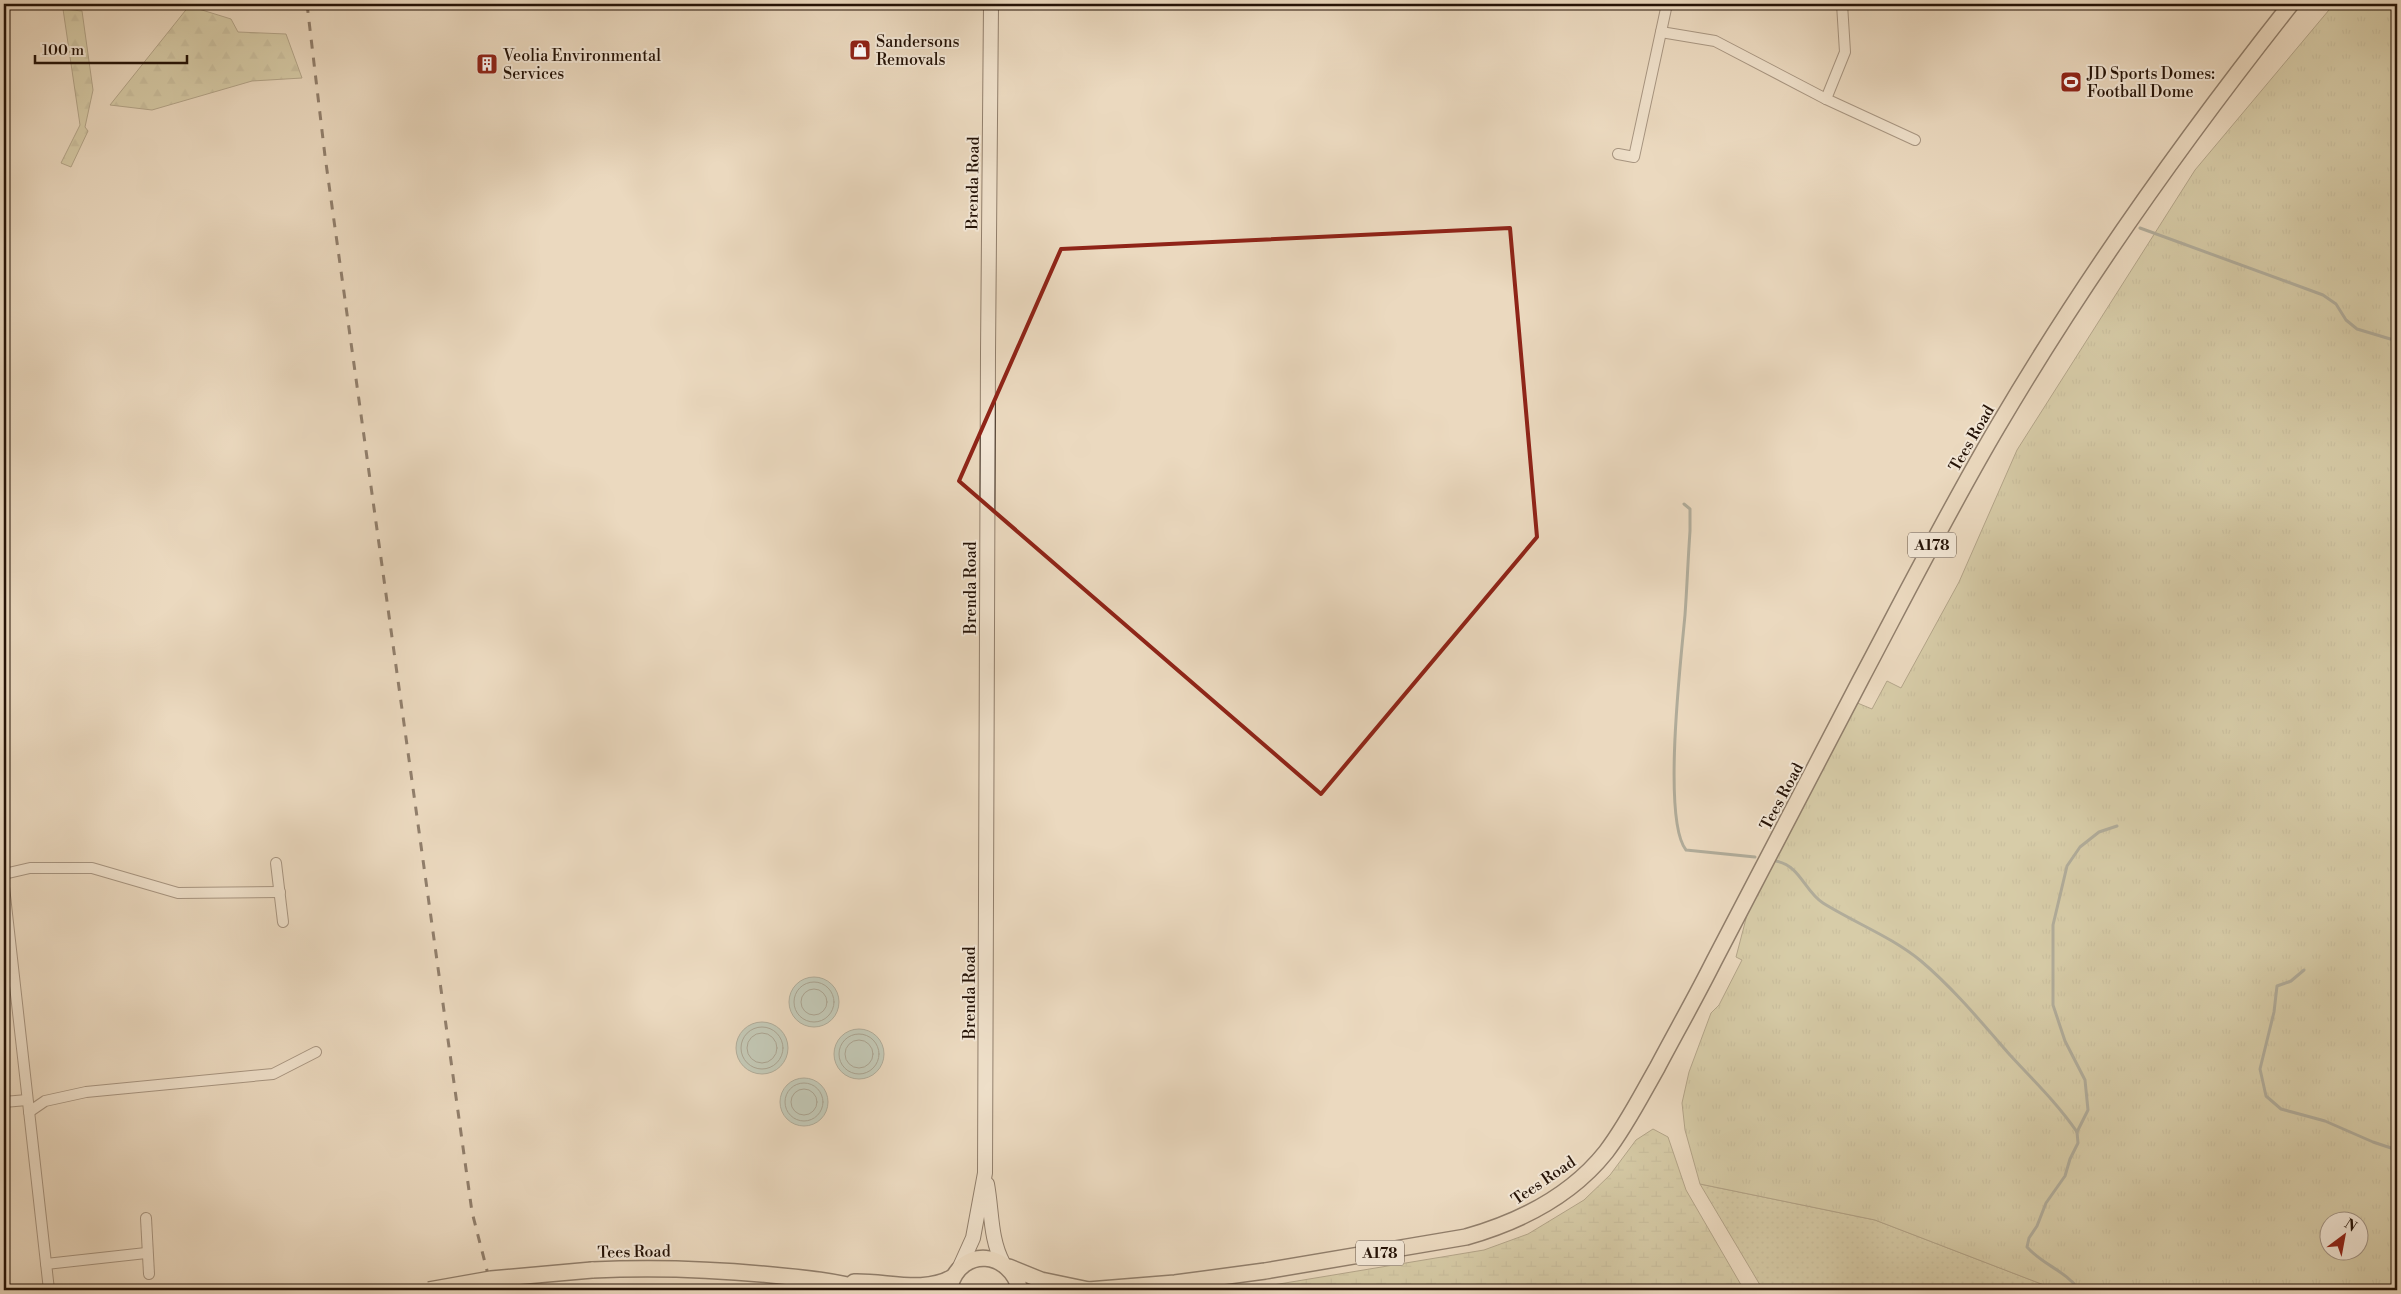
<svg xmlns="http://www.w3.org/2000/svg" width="2401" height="1294" font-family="'Libre Bodoni',serif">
	<defs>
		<pattern id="grass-dots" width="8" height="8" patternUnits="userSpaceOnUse" patternTransform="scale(1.25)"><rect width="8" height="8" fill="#bfbd8d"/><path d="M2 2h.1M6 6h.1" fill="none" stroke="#a4a278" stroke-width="1.8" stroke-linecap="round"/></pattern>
		<pattern id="forest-firs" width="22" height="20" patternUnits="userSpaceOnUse" patternTransform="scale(1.25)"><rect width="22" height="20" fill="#bfbd8d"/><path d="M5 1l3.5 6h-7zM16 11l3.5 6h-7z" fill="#a4a278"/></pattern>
		<pattern id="wetland-marsh" width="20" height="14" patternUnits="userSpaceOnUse" patternTransform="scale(1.25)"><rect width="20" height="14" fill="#bfbd8d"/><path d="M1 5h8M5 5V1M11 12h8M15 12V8" fill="none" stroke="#a4a278"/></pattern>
		<pattern id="park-tufts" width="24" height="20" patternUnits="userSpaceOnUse" patternTransform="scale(1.25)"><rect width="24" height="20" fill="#bfbd8d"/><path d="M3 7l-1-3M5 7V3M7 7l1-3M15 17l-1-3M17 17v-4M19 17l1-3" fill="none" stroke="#a4a278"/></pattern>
	</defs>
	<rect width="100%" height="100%" fill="#ebd9bf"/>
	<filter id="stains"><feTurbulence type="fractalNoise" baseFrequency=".004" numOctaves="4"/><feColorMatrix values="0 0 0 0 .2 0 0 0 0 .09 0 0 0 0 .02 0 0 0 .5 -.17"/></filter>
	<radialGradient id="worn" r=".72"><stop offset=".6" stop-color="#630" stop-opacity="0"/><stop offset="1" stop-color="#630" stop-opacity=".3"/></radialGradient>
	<polygon fill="url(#grass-dots)" stroke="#72684a" points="1700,1184 1875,1220 2057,1290 1763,1290"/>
	<g fill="url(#forest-firs)" stroke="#72684a">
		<polygon points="189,6 231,19 238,32 286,34 302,78 252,81 152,110 110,105"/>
		<polygon points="63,9 82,11 93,90 85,127 88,131 71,167 61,163 80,125"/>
	</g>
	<polygon fill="url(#wetland-marsh)" stroke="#72684a" points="1653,1129 1668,1137 1686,1190 1744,1290 1243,1290 1484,1250 1528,1234 1584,1200 1610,1175 1636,1140"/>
	<path fill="url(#park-tufts)" stroke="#72684a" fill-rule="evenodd" d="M2334,4h63v1286h-340l-182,-70 -175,-36 -15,-54 -3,-27 7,-31 22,-59 8,-8 23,-45 -6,-3 12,-46 107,-209 17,7 15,-28 14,7 58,-106 58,-132 178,-280zM2328,1222h30v30h-30z"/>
	<g fill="#98bab1" stroke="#6a776d">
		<circle cx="814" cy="1002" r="25"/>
		<circle cx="762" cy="1048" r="26"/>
		<circle cx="859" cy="1054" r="25"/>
		<circle cx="804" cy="1102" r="24"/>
	</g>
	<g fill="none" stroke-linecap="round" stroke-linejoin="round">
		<g stroke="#5e665c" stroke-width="1">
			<circle cx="814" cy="1002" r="20"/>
			<circle cx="814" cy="1002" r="13"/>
			<circle cx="762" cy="1048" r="21"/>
			<circle cx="762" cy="1048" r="15"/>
			<circle cx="859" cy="1054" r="20"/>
			<circle cx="859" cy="1054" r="14"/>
			<circle cx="804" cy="1102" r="19"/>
			<circle cx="804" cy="1102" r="13"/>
		</g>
		<g stroke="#6a776d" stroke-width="3">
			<polyline points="2140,228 2323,295 2336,304 2346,320 2357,329 2397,341"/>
			<path d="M1684,504l6,5v22c-2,28 -3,56 -5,84 -4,44 -23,205 1,235l69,7"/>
			<path d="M1776,861c25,5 28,30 47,42 32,20 69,34 98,58 33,28 61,62 89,94 23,25 48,49 67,77l1,11 -8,16 -5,17 -19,27 -9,23 -8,12 -2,9c16,18 39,24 52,43"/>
			<polyline points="2304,970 2291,981 2277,986 2274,1012 2260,1069 2266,1096 2281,1109 2325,1121 2373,1142 2397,1150"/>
			<polyline points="2077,1132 2088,1110 2085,1080 2065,1041 2053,1005 2053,925 2067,866 2080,847 2099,832 2117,826"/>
		</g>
		<g stroke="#564435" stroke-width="12">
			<g id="street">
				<polyline points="1661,32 1715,41 1826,99 1915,140"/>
				<polyline points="1826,99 1845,52 1842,4"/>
				<polyline points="1618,154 1634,157 1667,4"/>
				<polyline points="276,863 283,922"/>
				<polyline points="4,874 30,868 92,868 178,893 280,892"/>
				<polyline points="4,887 49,1290"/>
				<polyline points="4,1102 27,1100"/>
				<polyline points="29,1112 45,1101 86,1092 273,1074 316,1052"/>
				<polyline points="146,1218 149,1274"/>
				<polyline points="46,1264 146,1253"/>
			</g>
		</g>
		<g stroke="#251307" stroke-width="16">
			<g id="secondary">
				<path d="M987,1184c5,27 3,55 16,79"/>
				<polyline points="959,1269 973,1238 985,1173 988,353 991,4"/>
			</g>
		</g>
		<g stroke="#251307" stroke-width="18">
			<g id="primary">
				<polyline points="1009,1267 1041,1280 1089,1290"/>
				<path d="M592,1270c61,-3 120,-1 180,5 33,3 63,6 95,15"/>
				<path d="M854,1282c33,-1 70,12 99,-5"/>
				<path d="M950,1286c12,-40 60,-35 70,4"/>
				<path d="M1088,1290l87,-7 90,-12 201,-34c53,-15 105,-41 140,-85 20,-26 35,-56 51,-84 19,-36 39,-71 57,-107 49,-94 98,-188 147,-282 45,-85 88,-170 137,-253 87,-148 187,-288 293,-422"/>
			</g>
		</g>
		<use href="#street" stroke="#f2e6d5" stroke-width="10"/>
		<use href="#secondary" stroke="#f2e6d5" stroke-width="14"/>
		<use href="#primary" stroke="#ebd9bf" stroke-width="15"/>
		<polyline stroke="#251307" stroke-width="3" stroke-dasharray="9 9" stroke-linecap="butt" points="307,4 325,156 472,1212 492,1290"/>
		<g stroke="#251307" stroke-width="18" stroke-linecap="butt">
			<polyline id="primary-bridge" points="429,1290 491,1279 592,1270"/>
		</g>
		<use href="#primary-bridge" stroke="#ebd9bf" stroke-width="15"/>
	</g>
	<path d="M0 0H2401V1294H0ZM1510,228l27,309 -216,257 -362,-313 102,-232z" fill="#ebd9bf" fill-opacity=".55" fill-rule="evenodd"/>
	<path fill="none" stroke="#8f2418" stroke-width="4" stroke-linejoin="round" d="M1510,228l27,309 -216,257 -362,-313 102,-232z"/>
	<defs>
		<g id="shop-square" transform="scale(1.125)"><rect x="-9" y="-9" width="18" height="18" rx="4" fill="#8f2418" stroke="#f2e6d5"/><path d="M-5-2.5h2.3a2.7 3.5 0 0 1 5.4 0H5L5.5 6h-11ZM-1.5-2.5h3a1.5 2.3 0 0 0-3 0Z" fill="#fff"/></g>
		<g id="building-square" transform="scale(1.125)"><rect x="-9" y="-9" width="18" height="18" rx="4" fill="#8f2418" stroke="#f2e6d5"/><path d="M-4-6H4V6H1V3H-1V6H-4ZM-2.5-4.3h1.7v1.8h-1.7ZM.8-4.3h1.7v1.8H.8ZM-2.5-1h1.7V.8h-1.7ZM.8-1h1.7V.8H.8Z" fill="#fff"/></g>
		<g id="stadium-square" transform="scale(1.125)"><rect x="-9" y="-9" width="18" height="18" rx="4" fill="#8f2418" stroke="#f2e6d5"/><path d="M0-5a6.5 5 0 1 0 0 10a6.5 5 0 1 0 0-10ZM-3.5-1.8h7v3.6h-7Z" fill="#fff"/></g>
	</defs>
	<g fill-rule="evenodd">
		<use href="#shop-square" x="860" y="50"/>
		<use href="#building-square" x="487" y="64"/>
		<use href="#stadium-square" x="2071" y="82"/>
	</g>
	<g text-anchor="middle" stroke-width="4" stroke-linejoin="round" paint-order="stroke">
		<g fill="#f2e6d5" stroke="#625245" stroke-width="1">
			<rect x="1908" y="532.5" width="48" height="25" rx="4"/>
			<rect x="1356" y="1240.5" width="48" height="25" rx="4"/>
		</g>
		<g font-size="15" font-weight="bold" fill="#251307">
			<text x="1932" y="550">A178</text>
			<text x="1380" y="1258">A178</text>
		</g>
		<g font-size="16" fill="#251307" stroke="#f2e6d5" text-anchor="start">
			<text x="876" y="47">Sandersons<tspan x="876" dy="18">Removals</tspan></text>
			<text x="503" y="61">Veolia Environmental<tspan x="503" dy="18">Services</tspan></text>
			<text x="2087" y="79">JD Sports Domes:<tspan x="2087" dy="18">Football Dome</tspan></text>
		</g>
		<g font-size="16" fill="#251307" stroke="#f2e6d5">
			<text transform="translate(972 183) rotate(-89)" y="6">Brenda Road</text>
			<text transform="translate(1971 438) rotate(-60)" y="6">Tees Road</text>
			<text transform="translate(970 588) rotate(-90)" y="6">Brenda Road</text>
			<text transform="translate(1781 796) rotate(-62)" y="6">Tees Road</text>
			<text transform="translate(969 993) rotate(-90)" y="6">Brenda Road</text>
			<text transform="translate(1543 1180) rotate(-34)" y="6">Tees Road</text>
			<text transform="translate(634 1251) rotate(-1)" y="6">Tees Road</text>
		</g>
	</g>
	<rect width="2401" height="1294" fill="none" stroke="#ebd9bf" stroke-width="20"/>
	<rect x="5" y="5" width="2391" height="1284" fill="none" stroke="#251307" stroke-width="2.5"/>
	<rect x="10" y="10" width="2381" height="1274" fill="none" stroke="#251307"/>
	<g transform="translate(2344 1236) rotate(32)"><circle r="24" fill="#f2e6d5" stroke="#a09283"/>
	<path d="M0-4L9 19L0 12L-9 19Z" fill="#8f2418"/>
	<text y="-8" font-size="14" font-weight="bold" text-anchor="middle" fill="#251307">N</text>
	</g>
	<path d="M35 55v8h152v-8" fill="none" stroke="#251307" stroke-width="2.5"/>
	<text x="42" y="55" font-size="15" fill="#251307" stroke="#f2e6d5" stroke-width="4" paint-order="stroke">100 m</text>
	<rect width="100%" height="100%" filter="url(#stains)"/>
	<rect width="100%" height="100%" fill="url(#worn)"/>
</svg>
